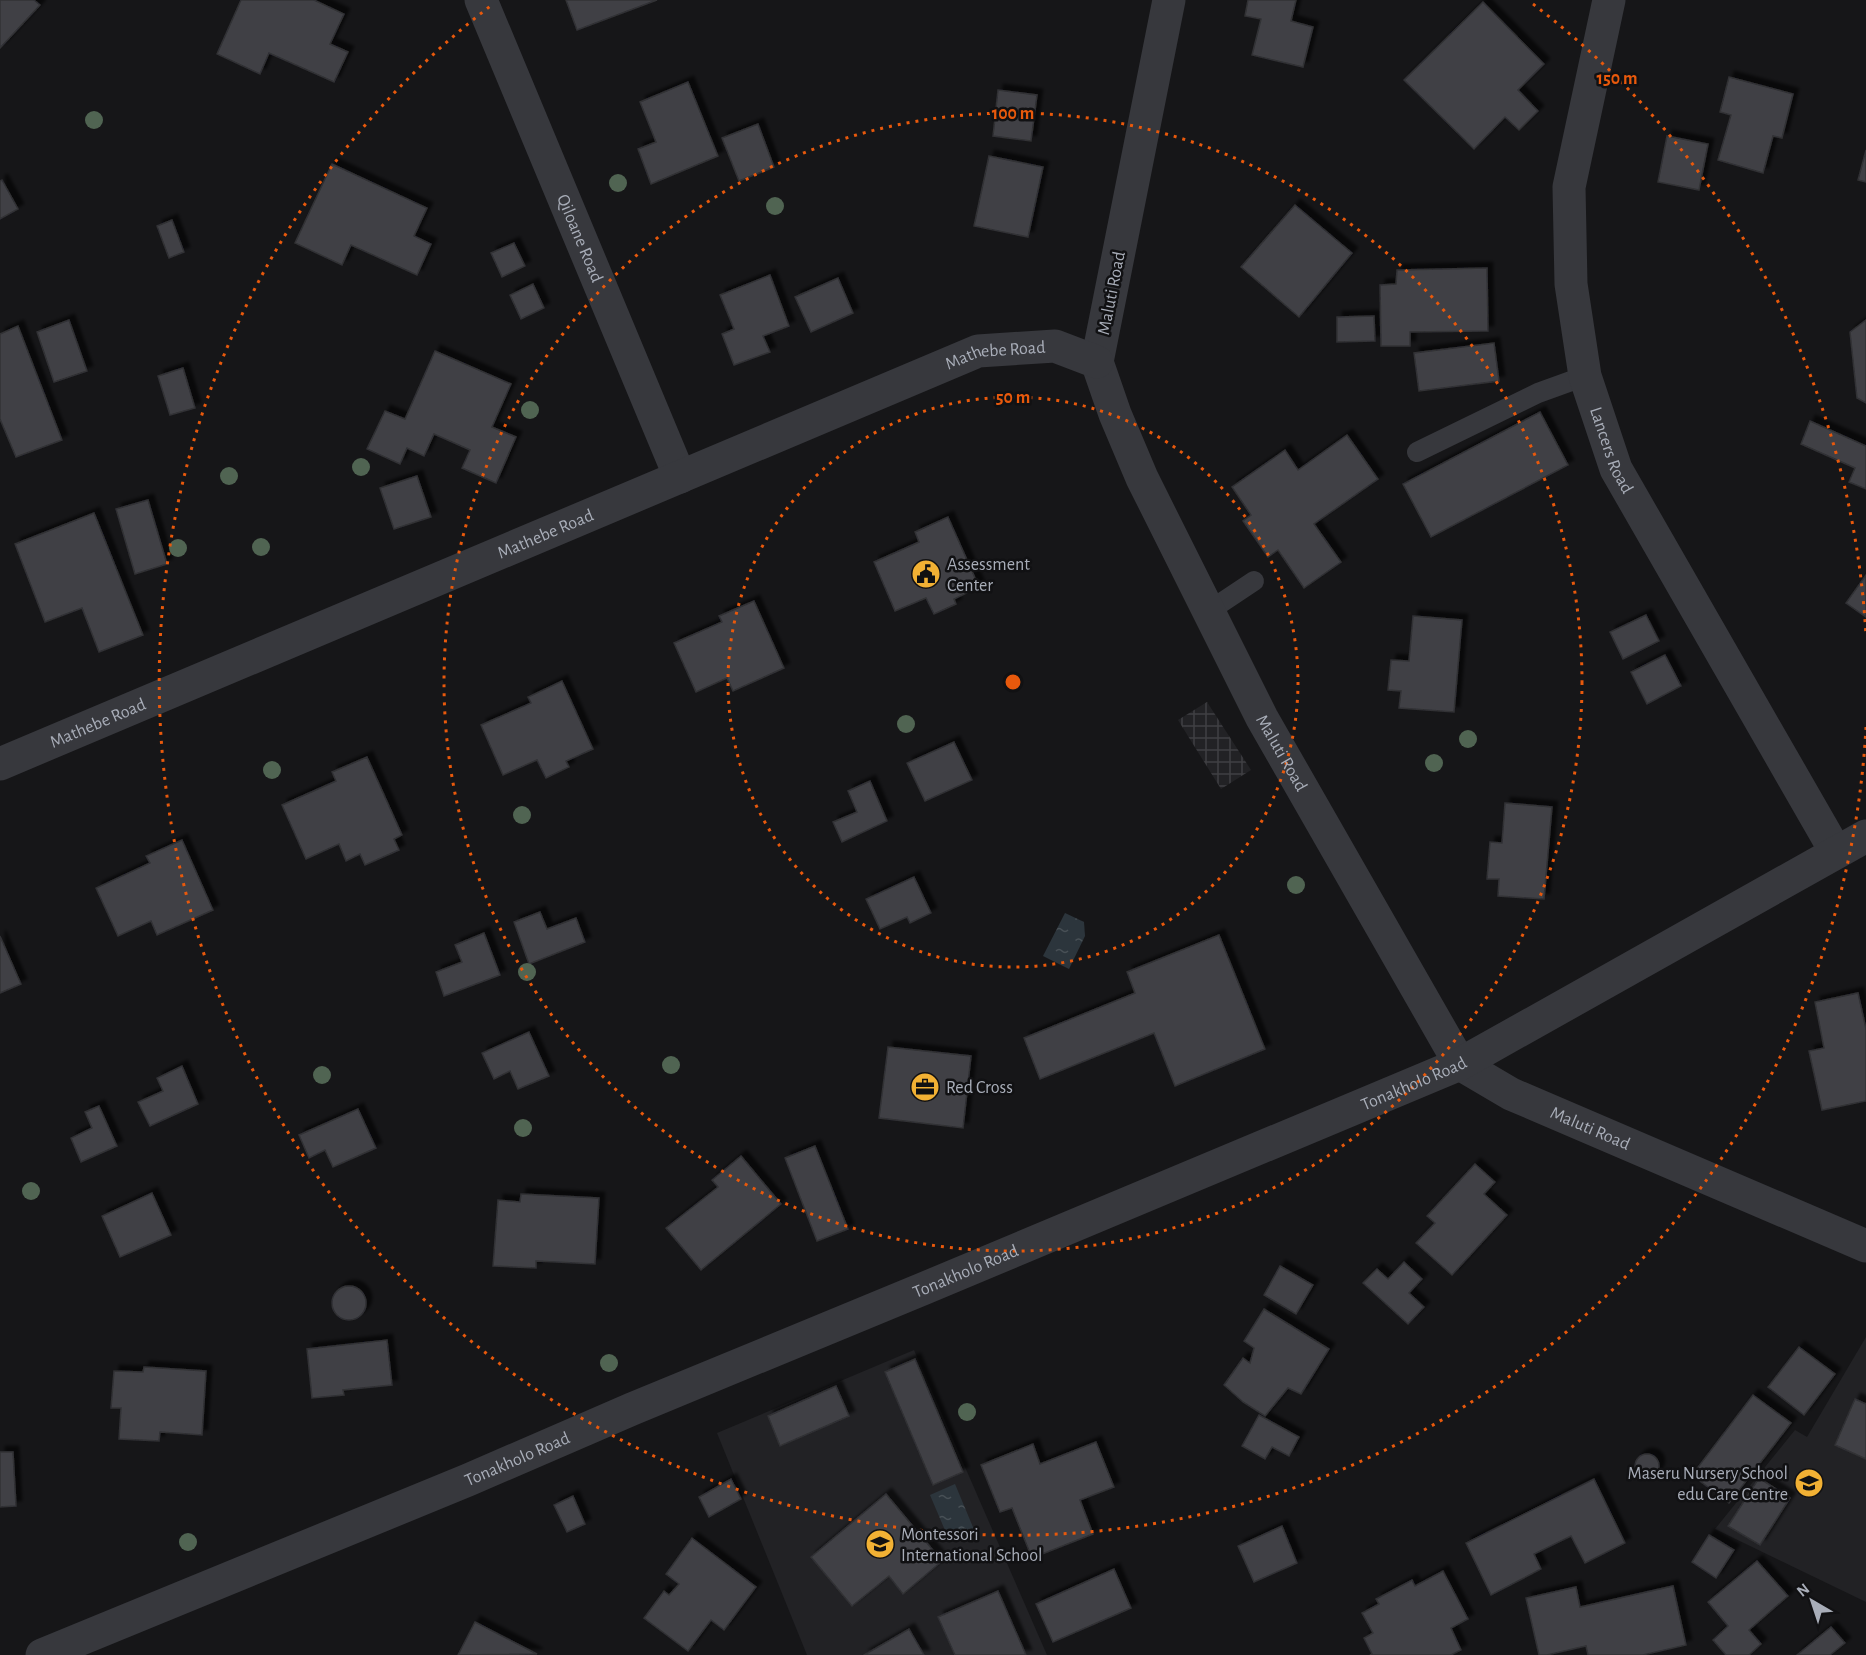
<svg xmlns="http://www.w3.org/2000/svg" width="1866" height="1655" font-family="'Alegreya Sans',sans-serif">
	<defs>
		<pattern id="industrial-grid" width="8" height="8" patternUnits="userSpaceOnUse" patternTransform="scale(1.5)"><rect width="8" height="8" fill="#222225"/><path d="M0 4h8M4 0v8" fill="none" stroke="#3f3f43"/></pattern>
		<pattern id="water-ripples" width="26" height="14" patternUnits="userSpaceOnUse" patternTransform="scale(1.5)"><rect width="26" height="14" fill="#2c353c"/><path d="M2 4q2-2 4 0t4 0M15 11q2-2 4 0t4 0" fill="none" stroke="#485056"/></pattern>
		<filter id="shadow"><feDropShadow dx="5.5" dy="-5.5" stdDeviation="1.5" flood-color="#0009"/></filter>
	</defs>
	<rect width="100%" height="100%" fill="#161618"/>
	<g fill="#222225">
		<polygon points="1866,1337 1866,1602 1715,1529 1795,1430 1807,1437"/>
		<polygon points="914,1350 1047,1655 807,1655 717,1433"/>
	</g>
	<polygon fill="url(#industrial-grid)" points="1207,702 1251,770 1221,789 1178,720"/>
	<g fill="url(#water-ripples)">
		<polygon points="1065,913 1084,922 1085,936 1069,969 1043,956"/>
		<polygon points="955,1484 975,1532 950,1542 930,1495"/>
	</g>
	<g fill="#404145" stroke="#303034" stroke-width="1.5" filter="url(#shadow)">
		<polygon points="0,0 34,0 40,5 0,48"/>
		<polygon points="241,0 314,0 344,14 330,44 348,52 334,82 269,53 260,74 217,54"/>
		<polygon points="566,0 657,0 577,30"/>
		<polygon points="1248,0 1296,0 1291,21 1313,27 1303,67 1252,55 1261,19 1245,16"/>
		<polygon points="1483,2 1544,64 1518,90 1538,111 1519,130 1505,117 1474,149 1404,80"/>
		<polygon points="1729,77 1793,94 1782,138 1773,136 1763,173 1718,160 1731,115 1720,112"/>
		<polygon points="688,82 718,156 651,184 638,149 656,142 640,102"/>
		<polygon points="998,90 1037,95 1031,141 993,136"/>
		<polygon points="758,124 774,167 739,181 722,138"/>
		<polygon points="1667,136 1708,144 1699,190 1658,182"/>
		<polygon points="1866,150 1866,182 1858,180"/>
		<polygon points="989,156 1043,167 1028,237 974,226"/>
		<polygon points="332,164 427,208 414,236 431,244 417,275 351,245 342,265 295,243"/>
		<polygon points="2,180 18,209 0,219 0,181"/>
		<polygon points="1295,205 1352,253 1299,317 1241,267"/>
		<polygon points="172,220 184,252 169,258 157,226"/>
		<polygon points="514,243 525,266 502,277 491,253"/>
		<polygon points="1487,268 1488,331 1410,332 1410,346 1381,346 1380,285 1396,284 1397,270"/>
		<polygon points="770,275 789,326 763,336 770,352 734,365 722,334 734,329 720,295"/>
		<polygon points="838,278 853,313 811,332 795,297"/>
		<polygon points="533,284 544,308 521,319 510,295"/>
		<polygon points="1374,316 1375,341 1337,342 1337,317"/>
		<polygon points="69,320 87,371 54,382 37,332"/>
		<polygon points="1866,320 1866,403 1857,398 1850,332"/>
		<polygon points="18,326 62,440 16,457 0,419 0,334"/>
		<polygon points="1494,343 1499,381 1419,391 1414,353"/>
		<polygon points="435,351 511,384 492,427 516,437 496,483 462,468 470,450 434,434 424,456 407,448 400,464 367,449 385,411 405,419"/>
		<polygon points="183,368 195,408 170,415 158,376"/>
		<polygon points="1540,412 1568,465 1431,537 1403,484"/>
		<polygon points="1810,421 1866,446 1866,489 1849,482 1855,468 1801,444"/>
		<polygon points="1347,435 1378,479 1314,524 1341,562 1304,588 1278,550 1268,557 1243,521 1251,515 1232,487 1285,450 1298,470"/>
		<polygon points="417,476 431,517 394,529 380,488"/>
		<polygon points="148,500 167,564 135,574 116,509"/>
		<polygon points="94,513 143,635 99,652 82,608 45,622 15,544"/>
		<polygon points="948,517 979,587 954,599 956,604 934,614 926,598 895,611 874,562 919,542 915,532"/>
		<polygon points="1866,575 1866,617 1846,603"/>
		<polygon points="754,601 784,668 733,691 727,678 696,692 674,643 722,622 719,616"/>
		<polygon points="1646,615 1659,641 1623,659 1610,632"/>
		<polygon points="1413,616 1462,620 1454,712 1399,708 1401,691 1388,690 1391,660 1409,661"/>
		<polygon points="1665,655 1681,686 1647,704 1631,672"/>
		<polygon points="562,681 593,749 566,761 569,767 546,778 537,760 503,775 481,725 531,703 528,697"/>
		<polygon points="954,742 972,780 925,801 907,763"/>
		<polygon points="367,757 402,835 394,839 399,850 365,865 360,854 346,861 339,844 306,859 282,805 336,781 332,772"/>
		<polygon points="870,781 887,821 842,842 833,822 857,812 848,791"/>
		<polygon points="1505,803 1552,807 1544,899 1498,896 1499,879 1487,879 1490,842 1502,843"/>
		<polygon points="182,840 213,910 157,935 151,921 118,936 96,888 150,863 146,856"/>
		<polygon points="914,877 931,913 910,923 907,917 880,929 866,899"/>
		<polygon points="540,912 547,929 576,918 585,942 529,964 514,922"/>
		<polygon points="484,933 500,975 444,996 436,972 462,962 455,945"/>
		<polygon points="1219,935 1265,1049 1175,1086 1154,1033 1040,1079 1024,1038 1135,993 1127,972"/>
		<polygon points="0,936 21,984 0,993"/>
		<polygon points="1858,993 1866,1029 1866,1101 1822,1110 1809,1051 1824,1048 1815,1002"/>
		<polygon points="529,1032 549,1076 518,1089 510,1071 494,1079 482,1053"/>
		<polygon points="888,1047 971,1056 963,1128 879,1118"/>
		<polygon points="182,1066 198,1104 150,1126 138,1102 163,1091 157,1078"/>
		<polygon points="99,1106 117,1146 81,1162 71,1138 92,1128 85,1112"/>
		<polygon points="358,1109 376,1148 333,1167 325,1150 309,1158 299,1135"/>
		<polygon points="815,1146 848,1229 817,1241 785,1158"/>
		<polygon points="741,1156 781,1204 701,1270 666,1228 718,1187 712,1180"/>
		<polygon points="1475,1164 1495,1182 1484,1194 1507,1215 1452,1275 1416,1243 1435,1223 1427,1216"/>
		<polygon points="152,1193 171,1235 120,1257 102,1216"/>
		<polygon points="521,1194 599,1198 595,1264 536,1261 536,1268 493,1266 498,1200 520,1202"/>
		<polygon points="1404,1262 1422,1279 1409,1293 1424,1307 1408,1324 1363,1283 1377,1269 1388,1279"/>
		<polygon points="1280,1266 1313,1285 1296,1314 1264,1295"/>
		<circle cx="349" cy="1303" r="17"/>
		<polygon points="1264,1309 1329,1349 1301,1394 1288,1388 1265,1416 1243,1402 1224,1385 1243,1358 1250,1363 1254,1348 1244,1341"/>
		<polygon points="387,1340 392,1385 343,1390 344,1395 312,1398 307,1349"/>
		<polygon points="1799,1347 1835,1374 1804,1415 1768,1387"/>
		<polygon points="915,1359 963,1472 933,1485 885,1372"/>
		<polygon points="144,1367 206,1371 202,1435 160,1432 159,1441 119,1439 121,1408 111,1408 114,1371 143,1372"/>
		<polygon points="836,1386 849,1416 780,1446 768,1416"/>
		<polygon points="1753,1395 1791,1423 1729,1503 1692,1475"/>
		<polygon points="1855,1399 1866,1404 1866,1459 1835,1445"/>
		<polygon points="1259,1415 1299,1437 1289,1456 1272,1447 1265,1459 1242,1446"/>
		<polygon points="1096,1442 1114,1487 1080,1500 1093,1534 1032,1558 1012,1508 1000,1512 981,1465 1033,1444 1040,1464"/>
		<polygon points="0,1452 13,1452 16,1506 0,1507"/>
		<circle cx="1647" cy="1466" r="12"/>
		<polygon points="1759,1478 1790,1498 1760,1545 1728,1526"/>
		<polygon points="731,1479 741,1499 709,1517 699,1497"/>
		<polygon points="1594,1479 1625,1543 1585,1563 1571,1536 1534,1554 1541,1569 1491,1595 1466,1543"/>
		<polygon points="886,1494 942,1561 903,1594 889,1576 852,1606 811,1557"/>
		<polygon points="573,1496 585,1524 567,1532 554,1505"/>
		<polygon points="1282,1526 1297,1563 1254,1582 1238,1546"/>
		<polygon points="1709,1535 1734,1550 1716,1578 1692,1562"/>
		<polygon points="692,1538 756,1587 724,1630 711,1620 688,1651 644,1618 664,1591 669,1595 679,1584 666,1574"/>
		<polygon points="1757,1561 1788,1596 1749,1630 1761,1644 1749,1655 1726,1655 1713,1640 1728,1626 1708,1602"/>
		<polygon points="1114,1569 1131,1608 1053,1642 1036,1604"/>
		<polygon points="1443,1571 1468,1619 1451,1628 1461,1650 1451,1655 1370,1655 1372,1654 1364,1638 1373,1633 1362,1613 1379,1604 1376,1599 1412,1580 1415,1586"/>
		<polygon points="1673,1586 1686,1645 1643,1655 1588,1655 1586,1646 1547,1655 1539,1655 1526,1598 1576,1587 1580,1607"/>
		<polygon points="998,1591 1026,1655 955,1655 938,1617"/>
		<polygon points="475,1622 537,1654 458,1655"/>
		<polygon points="1831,1627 1845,1643 1830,1655 1797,1655"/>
		<polygon points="909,1629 924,1655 864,1655"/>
	</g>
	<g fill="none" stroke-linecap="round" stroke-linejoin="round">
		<g stroke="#37383d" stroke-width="20">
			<polyline points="1417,452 1538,393 1585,376"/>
			<polyline points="1209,611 1254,581"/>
		</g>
		<g stroke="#37383d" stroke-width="33">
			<path id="s1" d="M481,0l199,477"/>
			<path id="s2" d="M1169,0l-72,362 18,52 27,64 120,240 198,346 51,30 355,152"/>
			<path id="s3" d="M1609,0l-40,187 2,97 14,92 31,93 220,383"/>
			<path id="s4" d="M0,764l978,-413 77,-5 42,16"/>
			<path id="s5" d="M42,1655l426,-175 164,-71 293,-121 535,-224 406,-228"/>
		</g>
	</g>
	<g fill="#506452">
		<circle cx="94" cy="120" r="9"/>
		<circle cx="618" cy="183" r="9"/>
		<circle cx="775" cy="206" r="9"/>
		<circle cx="530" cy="410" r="9"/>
		<circle cx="361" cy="467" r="9"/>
		<circle cx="229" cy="476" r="9"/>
		<circle cx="261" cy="547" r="9"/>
		<circle cx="178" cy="548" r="9"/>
		<circle cx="906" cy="724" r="9"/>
		<circle cx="1468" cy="739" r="9"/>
		<circle cx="1434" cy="763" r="9"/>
		<circle cx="272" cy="770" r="9"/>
		<circle cx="522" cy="815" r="9"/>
		<circle cx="1296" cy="885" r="9"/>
		<circle cx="527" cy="972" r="9"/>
		<circle cx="671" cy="1065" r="9"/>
		<circle cx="322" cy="1075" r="9"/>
		<circle cx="523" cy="1128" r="9"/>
		<circle cx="31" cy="1191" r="9"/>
		<circle cx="609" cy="1363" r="9"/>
		<circle cx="967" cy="1412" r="9"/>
		<circle cx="188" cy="1542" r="9"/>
	</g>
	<g fill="none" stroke="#e8590c" stroke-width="3" stroke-dasharray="3 6">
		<circle cx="1013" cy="682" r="285"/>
		<circle cx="1013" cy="682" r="569"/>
		<path d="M1866 727A854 854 0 1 1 493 4M1533 4A854 854 0 0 1 1866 637"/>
	</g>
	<defs>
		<g id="civic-disc" transform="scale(1.5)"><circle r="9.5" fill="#f2b134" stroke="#111113"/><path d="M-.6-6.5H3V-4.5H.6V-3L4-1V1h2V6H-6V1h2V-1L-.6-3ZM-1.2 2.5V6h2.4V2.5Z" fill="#111"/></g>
		<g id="office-disc" transform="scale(1.5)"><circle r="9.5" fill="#f2b134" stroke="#111113"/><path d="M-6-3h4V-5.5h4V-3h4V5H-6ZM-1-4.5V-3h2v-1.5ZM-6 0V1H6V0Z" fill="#111"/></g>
		<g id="school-disc" transform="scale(1.5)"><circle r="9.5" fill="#f2b134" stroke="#111113"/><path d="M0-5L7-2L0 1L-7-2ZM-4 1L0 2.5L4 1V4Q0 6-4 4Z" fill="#111"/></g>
	</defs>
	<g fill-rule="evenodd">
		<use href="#civic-disc" x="926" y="574"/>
		<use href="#office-disc" x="925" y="1087"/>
		<use href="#school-disc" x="1809" y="1483"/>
		<use href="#school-disc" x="880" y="1544"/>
	</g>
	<g text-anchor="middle" stroke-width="5" stroke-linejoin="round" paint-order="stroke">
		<g font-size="18" fill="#a8adb8" stroke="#111113">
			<text dy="6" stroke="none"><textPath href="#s1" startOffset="258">Qiloane Road</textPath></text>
			<text transform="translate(1111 293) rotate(-79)" y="6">Maluti Road</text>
			<text dy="6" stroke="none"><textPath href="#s4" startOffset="1078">Mathebe Road</textPath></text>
			<text dy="6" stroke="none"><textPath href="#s3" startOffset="460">Lancers Road</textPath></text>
			<text dy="6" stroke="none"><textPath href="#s4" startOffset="592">Mathebe Road</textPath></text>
			<text dy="6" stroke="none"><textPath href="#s4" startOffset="106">Mathebe Road</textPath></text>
			<text dy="6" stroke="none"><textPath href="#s2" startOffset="802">Maluti Road</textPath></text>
			<text dy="6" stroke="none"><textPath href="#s5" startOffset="1486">Tonakholo Road</textPath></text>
			<text dy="6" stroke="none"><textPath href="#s2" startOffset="1306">Maluti Road</textPath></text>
			<text dy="6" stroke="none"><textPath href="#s5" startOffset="1000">Tonakholo Road</textPath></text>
			<text dy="6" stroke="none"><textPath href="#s5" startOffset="514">Tonakholo Road</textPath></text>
		</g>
		<g font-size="18" fill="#a8adb8" stroke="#111113" text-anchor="start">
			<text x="947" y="570">Assessment<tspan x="947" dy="21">Center</tspan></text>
			<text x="946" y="1093">Red Cross</text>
			<text x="1788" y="1479" text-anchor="end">Maseru Nursery School<tspan x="1788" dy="21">edu Care Centre</tspan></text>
			<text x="901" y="1540">Montessori<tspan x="901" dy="21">International School</tspan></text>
		</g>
	</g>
	<circle cx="1013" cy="682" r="9" fill="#e8590c" stroke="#111113" stroke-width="3"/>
	<g font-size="18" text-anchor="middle" font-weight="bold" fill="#e8590c" stroke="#111113" stroke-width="5" stroke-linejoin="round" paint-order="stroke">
		<text x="1617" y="84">150 m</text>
		<text x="1013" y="119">100 m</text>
		<text x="1013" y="403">50 m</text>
	</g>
	<g transform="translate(1812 1601) rotate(321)" stroke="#111113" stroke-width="4.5" paint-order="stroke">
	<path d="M0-4.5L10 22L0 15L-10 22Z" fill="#a8adb8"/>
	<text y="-9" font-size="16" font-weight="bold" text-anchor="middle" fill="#a8adb8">N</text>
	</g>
</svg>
